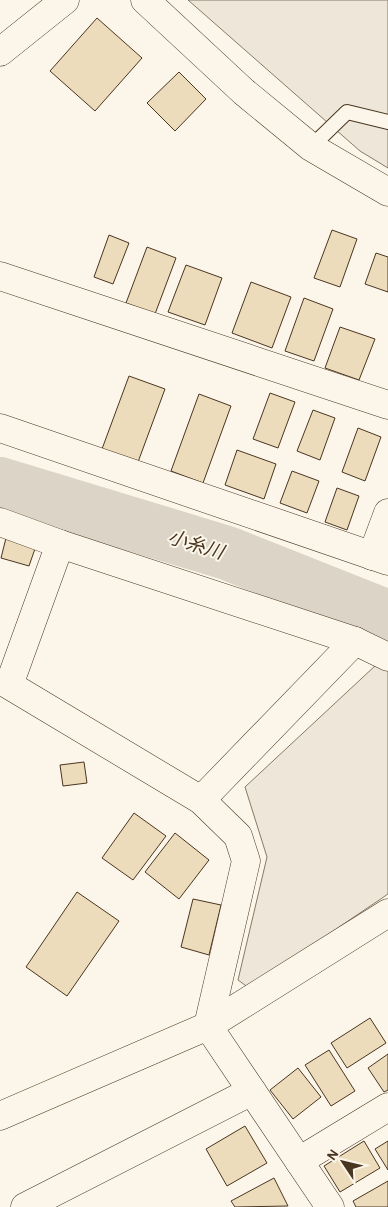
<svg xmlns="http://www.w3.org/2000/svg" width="388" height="1207" font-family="Karla,'Noto Sans JP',sans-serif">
	<rect width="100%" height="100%" fill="#fbf6e9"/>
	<g fill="#ede6d9" stroke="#887966">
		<polygon points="188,0 388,0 388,168 360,151"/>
		<polygon points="376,665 388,665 388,894 249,988 238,980 267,857 245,787"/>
	</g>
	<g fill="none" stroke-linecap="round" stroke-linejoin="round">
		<polyline stroke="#dcd4c6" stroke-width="54" points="0,484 227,553 388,617"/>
	</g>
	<g fill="#ecdcbc" stroke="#4a3520">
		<polygon points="97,18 142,58 95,111 50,71"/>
		<polygon points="179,72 206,99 175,131 147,103"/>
		<polygon points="332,230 357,239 340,287 314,278"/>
		<polygon points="109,235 129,243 113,284 94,277"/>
		<polygon points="147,247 176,258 155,314 126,303"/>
		<polygon points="376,253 388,257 388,292 365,284"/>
		<polygon points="186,265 222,278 205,325 168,312"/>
		<polygon points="251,282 291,297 272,348 232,333"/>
		<polygon points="304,298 333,309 314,361 285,351"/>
		<polygon points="340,327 375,339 359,380 325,368"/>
		<polygon points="129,376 165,389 138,462 102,449"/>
		<polygon points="270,393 295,402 278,448 253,439"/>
		<polygon points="199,394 231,406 203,483 171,471"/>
		<polygon points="313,410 335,418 320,460 297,451"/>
		<polygon points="358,428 381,437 365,481 342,472"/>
		<polygon points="237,450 276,464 264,499 225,485"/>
		<polygon points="292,471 319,481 307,513 280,503"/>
		<polygon points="337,488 359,496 347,530 325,522"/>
		<polygon points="7,534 37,543 29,566 1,558"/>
		<polygon points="84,762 87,783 63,786 60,765"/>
		<polygon points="134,813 166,836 133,880 102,858"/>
		<polygon points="175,833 209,860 179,899 145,872"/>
		<polygon points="77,892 119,921 67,996 26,967"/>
		<polygon points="193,899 221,905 209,955 181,947"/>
		<polygon points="370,1018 386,1043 347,1068 331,1043"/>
		<polygon points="329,1050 355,1091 331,1106 305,1065"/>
		<polygon points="388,1054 388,1090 384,1092 368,1068"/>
		<polygon points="298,1068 321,1097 293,1119 270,1090"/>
		<polygon points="245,1126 267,1163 227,1186 206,1149"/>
		<polygon points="364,1141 380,1168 340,1192 324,1166"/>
		<polygon points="388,1141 388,1170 375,1149"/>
		<polygon points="274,1178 288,1206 235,1207 231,1201"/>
		<polygon points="388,1181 388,1207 356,1207 353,1201"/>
	</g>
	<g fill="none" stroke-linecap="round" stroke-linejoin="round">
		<g stroke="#4a3520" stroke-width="16">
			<polyline id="service" points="311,147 347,112 388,122"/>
		</g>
		<g stroke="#4a3520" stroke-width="29">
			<g id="minor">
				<polyline points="0,276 388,405"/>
				<polyline points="0,428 388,561"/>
				<polyline points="0,522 60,544 355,641 388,657"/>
				<polyline points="60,544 9,685 201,800 238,836 246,861 208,1026 330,1207"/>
				<polyline points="372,556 388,513"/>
				<polyline points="201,800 355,641"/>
				<polyline points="0,1116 208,1026 388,913"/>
				<polyline points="299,1161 388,1107"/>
				<polyline points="25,1207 252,1091"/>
			</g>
		</g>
		<g stroke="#4a3520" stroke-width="29">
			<g id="tertiary">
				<polyline points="145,0 244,92 311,147 388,192"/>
				<polyline points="0,52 65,0"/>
			</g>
		</g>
		<use href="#service" stroke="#fbf6e9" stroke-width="14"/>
		<use href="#minor" stroke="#fbf6e9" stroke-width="28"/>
		<use href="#tertiary" stroke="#fbf6e9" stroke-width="28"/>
	</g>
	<g text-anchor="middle" stroke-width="4" stroke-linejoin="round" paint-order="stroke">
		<g font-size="19" font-style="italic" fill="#4a3520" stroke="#fbf6e9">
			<text transform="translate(196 544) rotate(17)" y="7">小糸川</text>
		</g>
	</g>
	<g transform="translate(343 1162) rotate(305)" stroke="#fbf6e9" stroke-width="4" paint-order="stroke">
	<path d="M0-4L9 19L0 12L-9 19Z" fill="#4a3520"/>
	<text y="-8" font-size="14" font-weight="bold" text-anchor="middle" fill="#4a3520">N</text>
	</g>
</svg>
